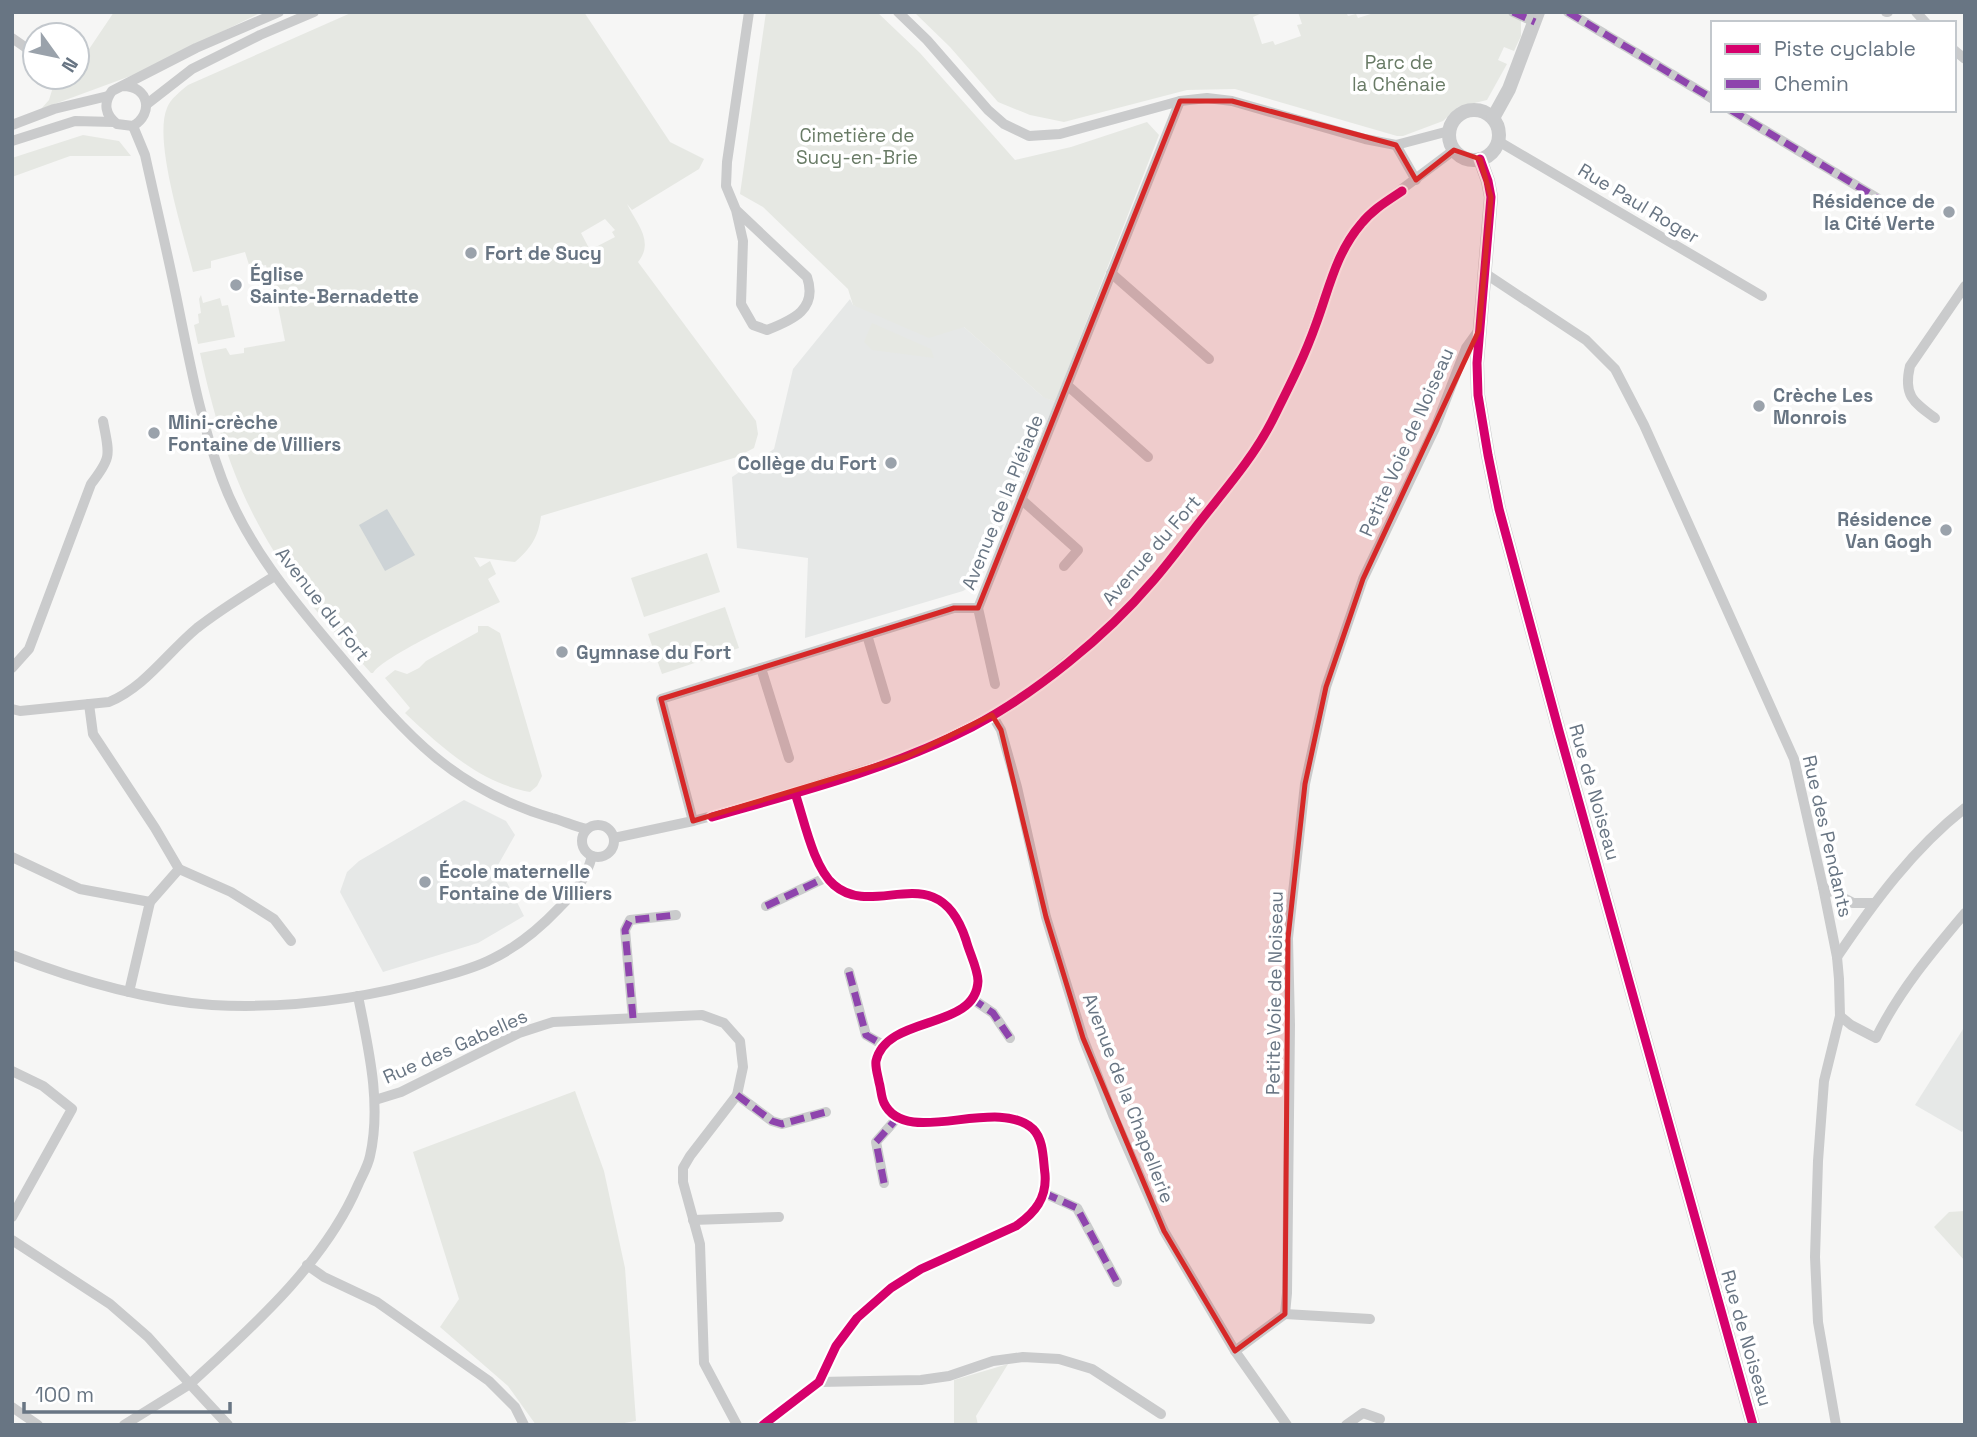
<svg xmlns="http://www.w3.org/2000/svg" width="1977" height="1437" font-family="'Space Grotesk',sans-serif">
	<rect width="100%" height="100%" fill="#f6f6f5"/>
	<g fill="#e6e8e7">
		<polygon points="850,299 853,305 964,327 1042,396 1055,402 980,580 963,591 805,638 808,558 737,548 732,477 774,449 793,369"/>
		<polygon points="464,800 506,821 515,835 498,865 524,916 478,943 383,972 340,892 347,872 359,861"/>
		<polygon points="1965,1026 1965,1126 1962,1132 1915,1105"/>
	</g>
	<g fill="#e6e8e3" fill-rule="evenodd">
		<polygon points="114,12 262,12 136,74 41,109 49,100 56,77 77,77 77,67"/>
		<path d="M353,12h231l86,130 34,17 -5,10 -67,41 -5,-6c9,19 28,37 11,58l118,159 2,13 -4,14 -17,9 -196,59c-3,22 -10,32 -26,46l-41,-5 6,10 10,-6 6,13 -8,5 12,23c-25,12 -115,53 -127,71h-2c-25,-28 -51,-56 -73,-86 -55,-75 -78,-143 -98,-234l26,-5 4,7 14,-2v-5l41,-7 -7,-35h-5l-7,-41 -16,3 -5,-16 -34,9v7l-18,4c-9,-37 -40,-131 -26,-164 3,-9 14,-17 21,-23zM605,219l10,11 -3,2 3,5 -25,13 -9,-17z"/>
		<polygon points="766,12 877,12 920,53 1015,160 1071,147 1147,122 1159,135 1055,402 1043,397 964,327 929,338 853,305 848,289 763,207 740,194"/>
		<polygon points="914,12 1259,12 1260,14 1253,17 1262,44 1273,41 1275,45 1301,36 1297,25 1302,24 1298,12 1346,12 1348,16 1356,14 1358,18 1377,12 1521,12 1521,36 1514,51 1504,47 1498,60 1507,64 1487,100 1458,107 1443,121 1403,136 1397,136 1235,89 1187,90 1064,122 1030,115 998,102 950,47"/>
		<polygon points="83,135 119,141 131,156 70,156 12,177 12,158"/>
		<polygon points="201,295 203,303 220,298 222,306 228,305 235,337 198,344 194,325 199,323 198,314 201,313 199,299"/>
		<polygon points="872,323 931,349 934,358 872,350 864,342"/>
		<polygon points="707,553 720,592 644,617 631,578"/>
		<polygon points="725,607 739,648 662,674 648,634"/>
		<path d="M478,626h10l12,7 42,143 -5,10 -7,6c-50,-9 -89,-45 -125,-79l5,-5 -25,-30 10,-8 12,4 12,-6 7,-7 52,-29z"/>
		<polygon points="575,1091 604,1171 625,1268 636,1421 613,1425 536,1425 508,1386 440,1327 459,1299 413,1152"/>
		<polygon points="1965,1211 1965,1261 1934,1227 1949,1212"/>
		<polygon points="1008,1364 976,1416 978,1425 954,1425 954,1380"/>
	</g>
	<polygon fill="#cdd3d6" points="387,509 415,555 385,571 359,525"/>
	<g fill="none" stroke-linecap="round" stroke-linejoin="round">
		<g stroke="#cacbcc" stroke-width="10">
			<polyline points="898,12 927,40 988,110 1004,124 1029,136 1060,134 1180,101 1207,98 1232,101 1365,139 1396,145 1449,131"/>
			<polyline points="1513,12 1535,22"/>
			<polyline points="1568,12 1713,99"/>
			<polyline points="1886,12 1888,12"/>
			<polyline points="1916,12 1926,23"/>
			<polyline points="12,38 35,54"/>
			<polyline points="1954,50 1965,59"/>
			<path d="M123,86c26,0 31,28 10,40l-16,-2c-12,-9 -14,-21 -5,-33l84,-43 83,-36"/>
			<polyline points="147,104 192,69 260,35 314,12"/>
			<polyline points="1731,110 1882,201"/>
			<polyline points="12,125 54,109 108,96"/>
			<path d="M133,126l12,29c11,50 23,100 33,150 12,59 23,118 44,174 24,65 69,119 113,171 68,80 112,137 217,168 12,3 23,9 35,11"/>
			<polyline points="12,141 75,121 114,122"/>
			<polyline points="1498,141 1762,296"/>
			<polyline points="1396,145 1416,180"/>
			<path d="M736,210l71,67c11,32 -14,43 -40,53l-14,-5 -12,-21 2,-63 -7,-31 -10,-24 1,-24 22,-150"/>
			<polyline points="1483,272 1586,340 1615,369 1644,425 1794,759 1823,887 1837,957 1839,979 1840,1016 1824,1081 1818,1161 1815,1257 1818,1322 1836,1425"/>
			<polyline points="1111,273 1209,359"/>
			<polyline points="1067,385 1148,457"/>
			<path d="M1935,418c-22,-16 -32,-23 -25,-52l55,-80"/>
			<polyline points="1022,500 1078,550 1064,566"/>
			<polyline points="978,608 995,684"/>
			<polyline points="867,635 886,699"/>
			<path d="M12,668l17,-19 62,-165c22,-28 18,-30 12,-63"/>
			<polyline points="761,668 789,758"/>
			<polyline points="89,704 93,734 155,828 179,869"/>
			<path d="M12,709l8,2 89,-9c36,-15 58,-49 88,-74 24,-19 52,-36 78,-52"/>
			<polyline points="992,715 1001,730 1017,787 1046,917 1083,1038 1113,1115 1164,1231 1235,1351 1287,1425"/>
			<polyline points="693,821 661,699 954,608 978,608 1180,101"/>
			<circle cx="598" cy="841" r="16"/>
			<polyline points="614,838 693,821 768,801 908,756 973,726 1003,709 1026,694 1099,636 1152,583 1238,474 1270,425 1300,365 1337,261 1350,237 1374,210 1454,150"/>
			<polyline points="12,857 80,889 150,902"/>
			<polyline points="179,869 231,892 274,919 291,941"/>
			<polyline points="1823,887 1853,903 1873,903"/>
			<polyline points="766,906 827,877"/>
			<path d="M12,955c64,25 131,45 200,50 76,4 152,-6 225,-27 18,-5 38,-10 55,-19 25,-12 48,-31 67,-51 17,-17 27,-29 33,-52"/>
			<path d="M1837,957c37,-55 76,-108 128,-149"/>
			<polyline points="849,972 866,1035 885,1046"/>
			<polyline points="129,992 150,902 179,869"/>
			<polyline points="971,998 993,1013 1010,1038"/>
			<path d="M1840,1016l11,9 25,13c23,-47 56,-86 89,-125"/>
			<polyline points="633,1018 625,930 630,920 676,915"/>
			<polyline points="12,1071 43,1086 72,1109 12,1217"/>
			<polyline points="737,1095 772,1121 782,1124 826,1112"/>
			<polyline points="375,1100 401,1092 519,1033 553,1022 702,1015 724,1023 740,1041 743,1067 737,1095 690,1156 683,1168 683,1182 700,1244 704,1363 737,1425"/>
			<polyline points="884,1183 876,1142 898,1117"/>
			<polyline points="1044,1193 1077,1208 1117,1282"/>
			<polyline points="693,1220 779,1217"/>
			<path d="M12,1240l98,64 38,33 42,47c61,-56 135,-121 168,-199 4,-9 10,-19 12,-29 12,-53 -2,-109 -12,-160"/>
			<polyline points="307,1265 324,1277 377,1302 489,1381 515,1407 524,1425"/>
			<polyline points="1285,1314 1370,1319"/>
			<polyline points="1235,1351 1285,1314 1287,1293 1290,1025 1288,938 1305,784 1326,687 1363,579 1435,428 1466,348 1479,330"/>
			<polyline points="819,1382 921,1380 949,1376 993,1361 1023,1357 1059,1359 1092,1369 1161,1414"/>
			<polyline points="12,1407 38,1425"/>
			<polyline points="124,1425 190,1384 228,1425"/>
			<path d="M763,1425l56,-43 17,-36 21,-28 34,-30 30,-19 95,-43c19,-13 31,-28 29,-52 -2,-14 -1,-34 -12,-45 -37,-34 -127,20 -149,-26 -3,-6 -3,-15 -5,-21 -1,-6 -4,-15 -3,-21 11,-47 100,-30 102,-80 0,-12 -9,-29 -12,-41 -28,-86 -91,-19 -132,-55 -21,-18 -30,-66 -39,-92"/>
			<polyline points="1346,1425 1363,1413 1380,1419"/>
		</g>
		<g stroke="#cacbcc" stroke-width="14">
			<circle cx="1474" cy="135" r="25"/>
			<polyline points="1493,118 1509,89 1538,12"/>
			<polyline points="1480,159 1488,181 1491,197 1477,363 1478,395 1488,455 1499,509 1559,731 1753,1425"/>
		</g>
		<g stroke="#8e44ad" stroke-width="7" stroke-dasharray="14 7" stroke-linecap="butt">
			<polyline points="1513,12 1535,22"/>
			<polyline points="1568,12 1713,99"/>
			<polyline points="1731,110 1882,201"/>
			<polyline points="766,906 827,877"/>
			<polyline points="849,972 866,1035 885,1046"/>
			<polyline points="971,998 993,1013 1010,1038"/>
			<polyline points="633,1018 625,930 630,920 676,915"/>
			<polyline points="737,1095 772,1121 782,1124 826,1112"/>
			<polyline points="884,1183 876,1142 898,1117"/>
			<polyline points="1044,1193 1077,1208 1117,1282"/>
		</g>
		<g stroke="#fff" stroke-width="13">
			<g id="cycleway">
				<polyline points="1480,159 1488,181 1491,197 1477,363 1478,395 1488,455 1499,509 1559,731 1753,1425"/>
				<path d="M712,817c88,-25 178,-48 260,-90 63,-33 134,-91 180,-145 15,-17 29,-36 43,-54 27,-35 57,-68 77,-107 16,-32 32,-63 44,-97 13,-35 20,-71 45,-100 11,-14 26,-23 41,-33"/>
				<path d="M763,1425l56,-43 17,-36 21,-28 34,-30 30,-19 95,-43c19,-13 31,-28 29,-52 -2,-14 -1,-34 -12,-45 -37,-34 -127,20 -149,-26 -3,-6 -3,-15 -5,-21 -1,-6 -4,-15 -3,-21 11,-47 100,-30 102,-80 0,-12 -9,-29 -12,-41 -28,-86 -91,-19 -132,-55 -21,-18 -30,-66 -39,-92"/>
			</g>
		</g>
		<use href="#cycleway" stroke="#d6006c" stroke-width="9"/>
	</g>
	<path fill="#d62828" fill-opacity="0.2" stroke="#d62828" stroke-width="5" stroke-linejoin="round" d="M1180,101h52l164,44 20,35 38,-30 26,9 11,38 -12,133 -116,249 -37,108 -21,97 -17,154 -3,376 -50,37 -71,-120 -81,-193 -37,-121 -45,-187 -9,-15 -84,41 -215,65 -32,-122 293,-91h24z"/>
	<g fill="#9aa2ab" stroke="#fff" stroke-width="2.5">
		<circle cx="1949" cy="212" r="7"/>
		<circle cx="471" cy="253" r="7"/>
		<circle cx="236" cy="285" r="7"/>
		<circle cx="1759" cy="406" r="7"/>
		<circle cx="154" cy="433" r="7"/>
		<circle cx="891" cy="463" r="7"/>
		<circle cx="1946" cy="530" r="7"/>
		<circle cx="562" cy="652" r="7"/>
		<circle cx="425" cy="882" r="7"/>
	</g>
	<g text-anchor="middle" stroke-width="7" stroke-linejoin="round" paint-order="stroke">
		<g font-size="19" fill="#697b66" stroke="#fff">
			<text x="1399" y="69">Parc de<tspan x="1399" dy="22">la Chênaie</tspan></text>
			<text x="857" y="142">Cimetière de<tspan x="857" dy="22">Sucy-en-Brie</tspan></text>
		</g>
		<g font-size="19" font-weight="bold" fill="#687583" stroke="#fff" text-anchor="start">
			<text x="1935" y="208" text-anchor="end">Résidence de<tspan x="1935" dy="22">la Cité Verte</tspan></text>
			<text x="485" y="260">Fort de Sucy</text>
			<text x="250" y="281">Église<tspan x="250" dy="22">Sainte-Bernadette</tspan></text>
			<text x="1773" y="402">Crèche Les<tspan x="1773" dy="22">Monrois</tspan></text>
			<text x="168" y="429">Mini-crèche<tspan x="168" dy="22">Fontaine de Villiers</tspan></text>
			<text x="877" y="470" text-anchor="end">Collège du Fort</text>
			<text x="1932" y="526" text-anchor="end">Résidence<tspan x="1932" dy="22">Van Gogh</tspan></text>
			<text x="576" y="659">Gymnase du Fort</text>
			<text x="439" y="878">École maternelle<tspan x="439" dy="22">Fontaine de Villiers</tspan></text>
		</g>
		<g font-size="19" fill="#687583" stroke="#fff">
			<text transform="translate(1639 203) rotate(31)" y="7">Rue Paul Roger</text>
			<text transform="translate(1406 442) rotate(-66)" y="7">Petite Voie de Noiseau</text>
			<text transform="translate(1002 502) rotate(-68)" y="7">Avenue de la Pléiade</text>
			<text transform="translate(1151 550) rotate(-49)" y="7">Avenue du Fort</text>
			<text transform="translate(323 604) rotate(52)" y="7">Avenue du Fort</text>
			<text transform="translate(1595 792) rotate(74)" y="7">Rue de Noiseau</text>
			<text transform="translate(1828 836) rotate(77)" y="7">Rue des Pendants</text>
			<text transform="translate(1274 993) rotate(-89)" y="7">Petite Voie de Noiseau</text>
			<text transform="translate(455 1046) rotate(-24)" y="7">Rue des Gabelles</text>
			<text transform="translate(1129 1098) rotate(69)" y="7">Avenue de la Chapellerie</text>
			<text transform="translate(1747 1338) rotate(74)" y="7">Rue de Noiseau</text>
		</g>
	</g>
	<rect width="1977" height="1437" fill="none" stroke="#687583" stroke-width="28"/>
	<rect x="1711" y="21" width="245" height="91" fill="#ffffff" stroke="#c3c8cd" stroke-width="2"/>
	<rect x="1725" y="44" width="35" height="10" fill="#d6006c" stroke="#c3c8cd" stroke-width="2"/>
	<text x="1774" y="56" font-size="21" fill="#687583">Piste cyclable</text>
	<rect x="1725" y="79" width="35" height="10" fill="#8e44ad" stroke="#c3c8cd" stroke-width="2"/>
	<text x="1774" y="91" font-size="21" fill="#687583">Chemin</text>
	<g transform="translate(56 56) rotate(123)"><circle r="33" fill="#ffffff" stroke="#c3c8cd" stroke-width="2"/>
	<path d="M0-5L12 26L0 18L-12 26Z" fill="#9aa2ab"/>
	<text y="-10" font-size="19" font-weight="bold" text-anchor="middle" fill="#687583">N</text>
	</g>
	<path d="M24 1402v10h206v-10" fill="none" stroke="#687583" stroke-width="3.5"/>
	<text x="35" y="1402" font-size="21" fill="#687583" stroke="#ffffff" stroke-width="5" paint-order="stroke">100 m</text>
</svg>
